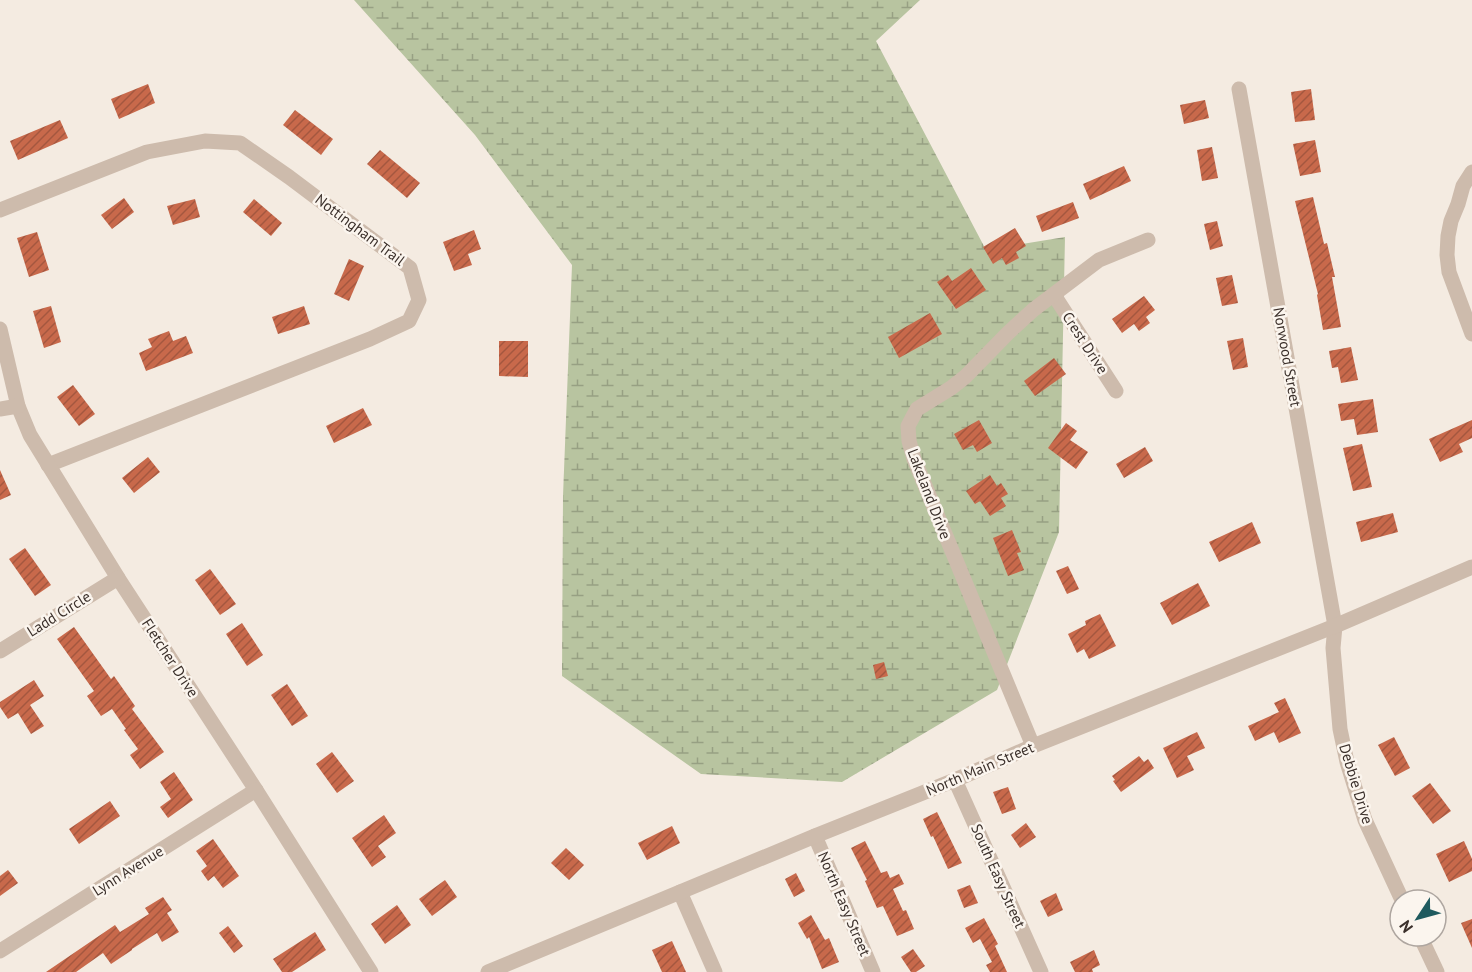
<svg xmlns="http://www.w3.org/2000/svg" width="1472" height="972" font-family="'PT Sans',sans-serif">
	<defs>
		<pattern id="wetland-marsh" width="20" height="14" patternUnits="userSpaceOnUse" patternTransform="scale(1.5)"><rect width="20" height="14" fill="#b8c4a0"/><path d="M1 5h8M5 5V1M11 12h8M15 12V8" fill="none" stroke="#97a083"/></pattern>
		<pattern id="building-hatch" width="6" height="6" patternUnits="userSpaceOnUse" patternTransform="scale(1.5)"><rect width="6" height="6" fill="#c8694b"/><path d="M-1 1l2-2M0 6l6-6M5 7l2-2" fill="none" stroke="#a4573f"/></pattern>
	</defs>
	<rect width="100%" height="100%" fill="#f4ebe1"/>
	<polygon fill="url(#wetland-marsh)" points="354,0 920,0 876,41 986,250 1065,237 1059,532 997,690 842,782 701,774 562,676 563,496 572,265 475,135"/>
	<g fill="url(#building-hatch)">
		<polygon points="148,84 155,103 119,119 111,99"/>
		<polygon points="1311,89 1315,120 1295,122 1291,92"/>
		<polygon points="1205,100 1209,118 1184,124 1180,105"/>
		<polygon points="295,110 333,139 321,155 283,125"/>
		<polygon points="60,120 68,138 18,160 10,141"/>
		<polygon points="1315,140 1321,172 1300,176 1293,144"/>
		<polygon points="1212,147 1218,178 1202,181 1197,150"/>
		<polygon points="380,150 420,183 407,198 367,164"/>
		<polygon points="1124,166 1131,181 1090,200 1083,184"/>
		<polygon points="1313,197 1324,244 1327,243 1335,277 1332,277 1341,327 1323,330 1317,295 1318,294 1295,201"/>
		<polygon points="124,198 134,212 112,229 101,215"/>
		<polygon points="195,199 200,217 173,225 167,206"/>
		<polygon points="254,199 282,223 271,236 243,212"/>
		<polygon points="1073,202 1079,218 1042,232 1036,216"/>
		<polygon points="1217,221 1223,246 1210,250 1204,224"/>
		<polygon points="1015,228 1026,246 1016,252 1019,258 1006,265 1002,258 993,264 983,247"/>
		<polygon points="474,230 481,249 468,254 472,265 454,271 443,242"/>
		<polygon points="37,232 49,270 29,277 17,238"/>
		<polygon points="349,259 364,266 349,301 334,294"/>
		<polygon points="971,268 986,290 956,309 937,282 948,275 952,281"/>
		<polygon points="1232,275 1238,303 1222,306 1216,278"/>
		<polygon points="1144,296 1155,310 1146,317 1150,323 1139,331 1134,324 1122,333 1112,319"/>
		<polygon points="51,306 61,342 44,348 33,311"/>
		<polygon points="304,306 310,324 278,334 272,317"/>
		<polygon points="930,313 942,334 899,358 888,337"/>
		<polygon points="169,331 173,341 186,336 193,353 146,371 139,353 152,347 148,339"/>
		<polygon points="1243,338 1248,367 1233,370 1227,341"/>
		<polygon points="499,341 528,341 528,377 499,376"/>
		<polygon points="1351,347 1358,380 1341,383 1338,367 1332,368 1329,351"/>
		<polygon points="1054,358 1066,374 1035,396 1024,381"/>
		<polygon points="73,385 95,414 79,426 57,397"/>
		<polygon points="1373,399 1378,432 1357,435 1354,419 1341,421 1338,404"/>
		<polygon points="363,408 372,425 334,443 326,426"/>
		<polygon points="979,420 992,443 977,452 973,445 963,450 954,434"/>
		<polygon points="1472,420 1472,438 1459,444 1463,452 1440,462 1429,439"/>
		<polygon points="1066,423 1077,431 1070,440 1088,452 1076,469 1048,448"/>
		<polygon points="1362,444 1372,487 1353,491 1343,448"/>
		<polygon points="1145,447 1153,461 1124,478 1116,464"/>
		<polygon points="148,457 160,472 134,493 122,478"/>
		<polygon points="0,470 11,495 0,500"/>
		<polygon points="990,475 997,486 1001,483 1008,494 1001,498 1006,506 990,516 980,501 975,504 966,491"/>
		<polygon points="1393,513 1398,532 1361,542 1356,522"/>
		<polygon points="1252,522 1261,543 1219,562 1209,542"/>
		<polygon points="1012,530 1021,552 1017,553 1024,570 1008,576 993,538"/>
		<polygon points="25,548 51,585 35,596 9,559"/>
		<polygon points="1068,566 1079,589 1067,594 1056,571"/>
		<polygon points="210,569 236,604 220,615 195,580"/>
		<polygon points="1198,583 1210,606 1172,625 1160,603"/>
		<polygon points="1100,614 1116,646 1089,659 1084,649 1077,653 1068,634 1086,625 1085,621"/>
		<polygon points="242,623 263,655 247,666 226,634"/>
		<polygon points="74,627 111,679 114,676 135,706 132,709 164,752 140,769 130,755 138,749 124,730 126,729 112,709 101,716 87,696 94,691 57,639"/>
		<polygon points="884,662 888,676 876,679 873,665"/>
		<polygon points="34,680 44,696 30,705 44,726 31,734 18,713 8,719 0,707 0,702"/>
		<polygon points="287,684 308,716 292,726 271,695"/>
		<polygon points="1285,698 1301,733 1279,743 1274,732 1255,741 1248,726 1279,712 1274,703"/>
		<polygon points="1197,732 1205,748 1187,756 1194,770 1177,778 1163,748"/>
		<polygon points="1394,737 1410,768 1395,776 1378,745"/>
		<polygon points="332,752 354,781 337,793 316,764"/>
		<polygon points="1139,756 1144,762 1148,759 1154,768 1121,792 1113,781 1115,780 1112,776"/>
		<polygon points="174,772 193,800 168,818 160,807 171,799 160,782"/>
		<polygon points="1430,783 1451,811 1433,824 1412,796"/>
		<polygon points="1008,787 1016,809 1002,814 993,792"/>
		<polygon points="110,801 120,816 79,844 69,829"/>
		<polygon points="937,812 962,863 948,869 933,836 931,837 923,819"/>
		<polygon points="384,815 396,833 378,846 386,857 372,867 352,838"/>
		<polygon points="1026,823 1036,837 1020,848 1011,835"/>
		<polygon points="672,826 680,843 647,860 638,843"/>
		<polygon points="213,839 239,876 223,888 214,876 208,881 201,871 207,866 196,851"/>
		<polygon points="865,841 881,873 887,871 890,878 899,874 904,884 893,889 903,911 906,910 914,929 897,936 883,906 877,908 865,881 867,880 851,848"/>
		<polygon points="1464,841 1472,859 1472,871 1449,882 1436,854"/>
		<polygon points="566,848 584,865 569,880 551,863"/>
		<polygon points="8,870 18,883 0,896 0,876"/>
		<polygon points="796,873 805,891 794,897 785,879"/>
		<polygon points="445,880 457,897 432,916 419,899"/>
		<polygon points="970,885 978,903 964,908 957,890"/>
		<polygon points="1056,893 1063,910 1048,917 1040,901"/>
		<polygon points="163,897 172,910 167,913 179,932 162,942 157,933 132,949 132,950 111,964 103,953 76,972 46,972 115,925 120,932 149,914 145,908"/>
		<polygon points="397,905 411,925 385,944 371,924"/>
		<polygon points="811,915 825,940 829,938 839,962 822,969 809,937 807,939 798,923"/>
		<polygon points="984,918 998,944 995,946 1007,972 990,972 986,965 992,962 980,939 973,943 965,928"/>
		<polygon points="1472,919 1472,948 1461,923"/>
		<polygon points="228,926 243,946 234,953 219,933"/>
		<polygon points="315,932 326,950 292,972 282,972 273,959"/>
		<polygon points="672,941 686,972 662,972 652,950"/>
		<polygon points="913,949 925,966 916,972 911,972 901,957"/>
		<polygon points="1094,950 1100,965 1092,969 1093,972 1075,972 1070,962"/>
	</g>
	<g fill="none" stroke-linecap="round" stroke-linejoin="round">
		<g stroke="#cdbbac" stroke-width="15">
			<polyline points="1239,89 1335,626 1333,648 1340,729 1347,762 1365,820 1402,900"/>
			<polyline points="1472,172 1463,186 1458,204 1451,221 1448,236 1447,255 1449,272 1472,334"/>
			<polyline points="0,210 147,152 205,141 240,143 289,177 410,268 419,300 409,321 370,339 48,465"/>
			<polyline points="1054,295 1116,391"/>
			<polyline points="0,329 18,406 30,435 118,578 256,790 371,972"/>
			<polyline points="0,409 18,406"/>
			<polyline points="0,651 118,578"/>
			<polyline points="1033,746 914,459 909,441 908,426 917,409 951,388 965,377 1008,333 1033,310 1099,260 1148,240"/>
			<polyline points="955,780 1041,972"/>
			<polyline points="815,836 873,972"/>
			<polyline points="680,892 715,972"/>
			<polyline points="1420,936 1437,972"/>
			<polyline points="0,951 256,790"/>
			<polyline points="488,972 815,836 955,780 1033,746 1335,626 1472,567"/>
		</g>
	</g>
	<g text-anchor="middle" stroke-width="5" stroke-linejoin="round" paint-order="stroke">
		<g font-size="15" fill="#3b302b" stroke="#fbf5ee">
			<text transform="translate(360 230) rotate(37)" y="5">Nottingham Trail</text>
			<text transform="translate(1085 343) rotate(57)" y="5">Crest Drive</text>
			<text transform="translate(1287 357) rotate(80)" y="5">Norwood Street</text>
			<text transform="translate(929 494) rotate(69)" y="5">Lakeland Drive</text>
			<text transform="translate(59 614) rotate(-32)" y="5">Ladd Circle</text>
			<text transform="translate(170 658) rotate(57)" y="5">Fletcher Drive</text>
			<text transform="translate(980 769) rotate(-23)" y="5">North Main Street</text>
			<text transform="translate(1356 784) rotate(73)" y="5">Debbie Drive</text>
			<text transform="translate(128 871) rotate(-32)" y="5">Lynn Avenue</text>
			<text transform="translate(998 876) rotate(66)" y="5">South Easy Street</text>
			<text transform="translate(844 904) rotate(67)" y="5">North Easy Street</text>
		</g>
	</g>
	<g transform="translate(1418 918) rotate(234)"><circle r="28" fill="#fbf5ee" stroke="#aea6a0" stroke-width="1.5"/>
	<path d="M0-4.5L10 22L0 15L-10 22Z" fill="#1f5a5e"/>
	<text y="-9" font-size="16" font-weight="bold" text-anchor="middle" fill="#3b302b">N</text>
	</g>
</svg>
